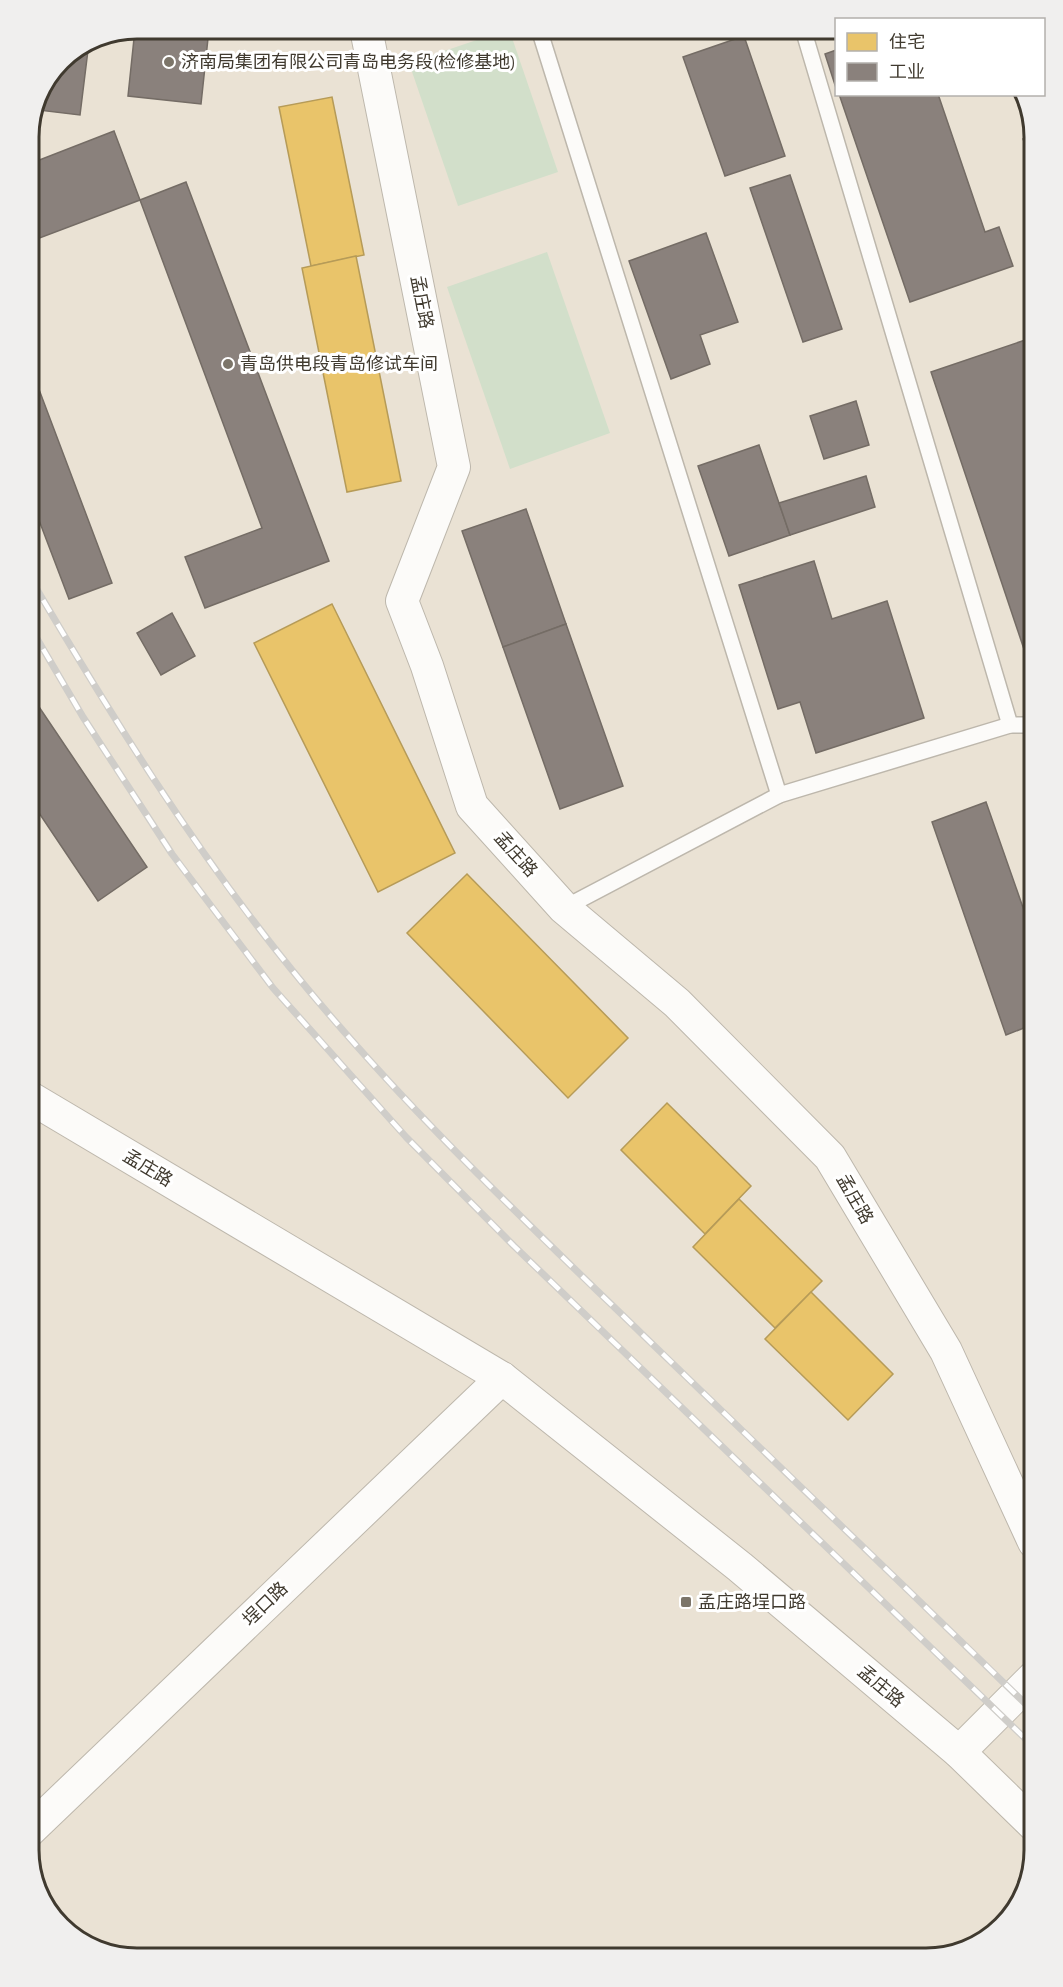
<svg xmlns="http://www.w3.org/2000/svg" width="1063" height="1987" font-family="'Alegreya Sans','Noto Sans SC',sans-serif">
	<rect width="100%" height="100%" fill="#eae2d4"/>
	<g fill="#d2dfca">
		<polygon points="509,29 558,172 458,206 409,63"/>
		<polygon points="547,252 610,433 510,469 447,287"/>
	</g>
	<g fill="#e9c46a" stroke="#b69b58" stroke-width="1.5">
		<polygon points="332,97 364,255 311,266 279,107"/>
		<polygon points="356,256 401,481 347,492 302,268"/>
		<polygon points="332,604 455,853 378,892 254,643"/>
		<polygon points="467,874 628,1038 568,1098 407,933"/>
		<polygon points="667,1103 751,1186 705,1234 621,1150"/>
		<polygon points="739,1199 822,1281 775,1328 693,1247"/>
		<polygon points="811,1292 893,1374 848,1420 765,1339"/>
	</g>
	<g fill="#8a817c" stroke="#746c65" stroke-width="1.5">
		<polygon points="135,29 209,29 201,104 128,96"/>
		<polygon points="744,36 785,156 725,176 683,57"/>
		<polygon points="89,42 80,115 38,110 61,60"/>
		<polygon points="836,50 836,88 825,54"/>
		<polygon points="839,94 938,94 985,232 999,227 1013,266 910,302"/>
		<polygon points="114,131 140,200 29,242 29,164"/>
		<polygon points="1034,135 1034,168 1023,139"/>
		<polygon points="790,175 842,329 803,342 750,188"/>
		<polygon points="186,182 329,561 205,608 185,557 262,528 140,200"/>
		<polygon points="706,233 738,322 700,335 710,364 671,379 629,261"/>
		<polygon points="1034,337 1034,679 931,372"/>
		<polygon points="29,363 112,583 69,599 29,494"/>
		<polygon points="856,401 869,445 824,459 810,416"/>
		<polygon points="759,445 790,535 729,556 698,466"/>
		<polygon points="866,476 875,507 790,535 779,503"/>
		<polygon points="526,509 566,624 503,647 462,531"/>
		<polygon points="814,561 832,619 887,601 924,718 816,753 800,702 778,709 739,585"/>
		<polygon points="172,613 195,656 161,675 137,633"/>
		<polygon points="566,624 623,786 560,809 503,647"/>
		<polygon points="33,698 147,867 98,901 29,798 29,701"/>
		<polygon points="986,802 1034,939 1034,1024 1006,1035 932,822"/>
	</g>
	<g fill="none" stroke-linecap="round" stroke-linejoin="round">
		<g stroke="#bdb7ac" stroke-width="18">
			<g id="service">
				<polyline points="539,29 779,795 1010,725 1032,725 1034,732"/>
				<polyline points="803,29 1010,725"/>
				<polyline points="564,908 779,795"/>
			</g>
		</g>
		<g stroke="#bdb7ac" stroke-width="34">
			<g id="minor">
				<polyline points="366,29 454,467 402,601 427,666 472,806 564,908 677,1003 830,1157 946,1351 1034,1542"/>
				<polyline points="29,1097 502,1378 740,1567 959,1752 1034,1825"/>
				<polyline points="959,1752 1034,1677"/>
				<polyline points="29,1831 502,1378"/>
			</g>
		</g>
		<use href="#service" stroke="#fcfbf9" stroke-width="15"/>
		<use href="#minor" stroke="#fcfbf9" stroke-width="32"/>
		<g stroke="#cfcdc9" stroke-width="7">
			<g id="rail">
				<path d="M29,576c80,136 163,271 263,394 106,131 230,248 351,365 130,125 261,251 391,377"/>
				<polyline points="29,625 83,717 172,854 273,988 406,1137 514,1246 1034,1747"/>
			</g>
		</g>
		<use href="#rail" stroke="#fff" stroke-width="4.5" stroke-dasharray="14" stroke-linecap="butt"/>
	</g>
	<g fill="#7c7569" stroke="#fff" stroke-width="2">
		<circle cx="169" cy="62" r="6"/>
		<circle cx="228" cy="364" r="6"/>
		<rect x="680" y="1596" width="12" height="12" rx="3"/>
	</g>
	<g text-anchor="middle" stroke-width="6" stroke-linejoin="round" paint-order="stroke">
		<g font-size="18" fill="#403a2f" stroke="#fff" text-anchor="start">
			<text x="181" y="68">济南局集团有限公司青岛电务段(检修基地)</text>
			<text x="240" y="370">青岛供电段青岛修试车间</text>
			<text x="698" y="1608">孟庄路埕口路</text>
		</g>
		<g font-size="18" fill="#403a2f" stroke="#fff">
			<text transform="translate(422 302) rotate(79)" y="6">孟庄路</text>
			<text transform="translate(516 854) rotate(48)" y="6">孟庄路</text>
			<text transform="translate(148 1168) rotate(31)" y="6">孟庄路</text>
			<text transform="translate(855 1199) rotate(60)" y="6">孟庄路</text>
			<text transform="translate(265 1604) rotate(-44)" y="6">埕口路</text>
			<text transform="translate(881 1686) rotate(40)" y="6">孟庄路</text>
		</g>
	</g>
	<path d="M0 0H1063V1987H0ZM137 39H926A98 98 0 0 1 1024 137V1850A98 98 0 0 1 926 1948H137A98 98 0 0 1 39 1850V137A98 98 0 0 1 137 39Z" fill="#f0efee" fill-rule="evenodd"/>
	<path fill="none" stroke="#403a2f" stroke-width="3" d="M137 39H926A98 98 0 0 1 1024 137V1850A98 98 0 0 1 926 1948H137A98 98 0 0 1 39 1850V137A98 98 0 0 1 137 39Z"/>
	<rect x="835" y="18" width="210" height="78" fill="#ffffff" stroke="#b3b0ac" stroke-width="1.5"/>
	<rect x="847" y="33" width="30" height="18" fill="#e9c46a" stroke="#b3b0ac" stroke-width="1.5"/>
	<text x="889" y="48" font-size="18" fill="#403a2f">住宅</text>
	<rect x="847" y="63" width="30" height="18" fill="#8a817c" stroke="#b3b0ac" stroke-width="1.5"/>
	<text x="889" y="78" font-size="18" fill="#403a2f">工业</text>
</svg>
